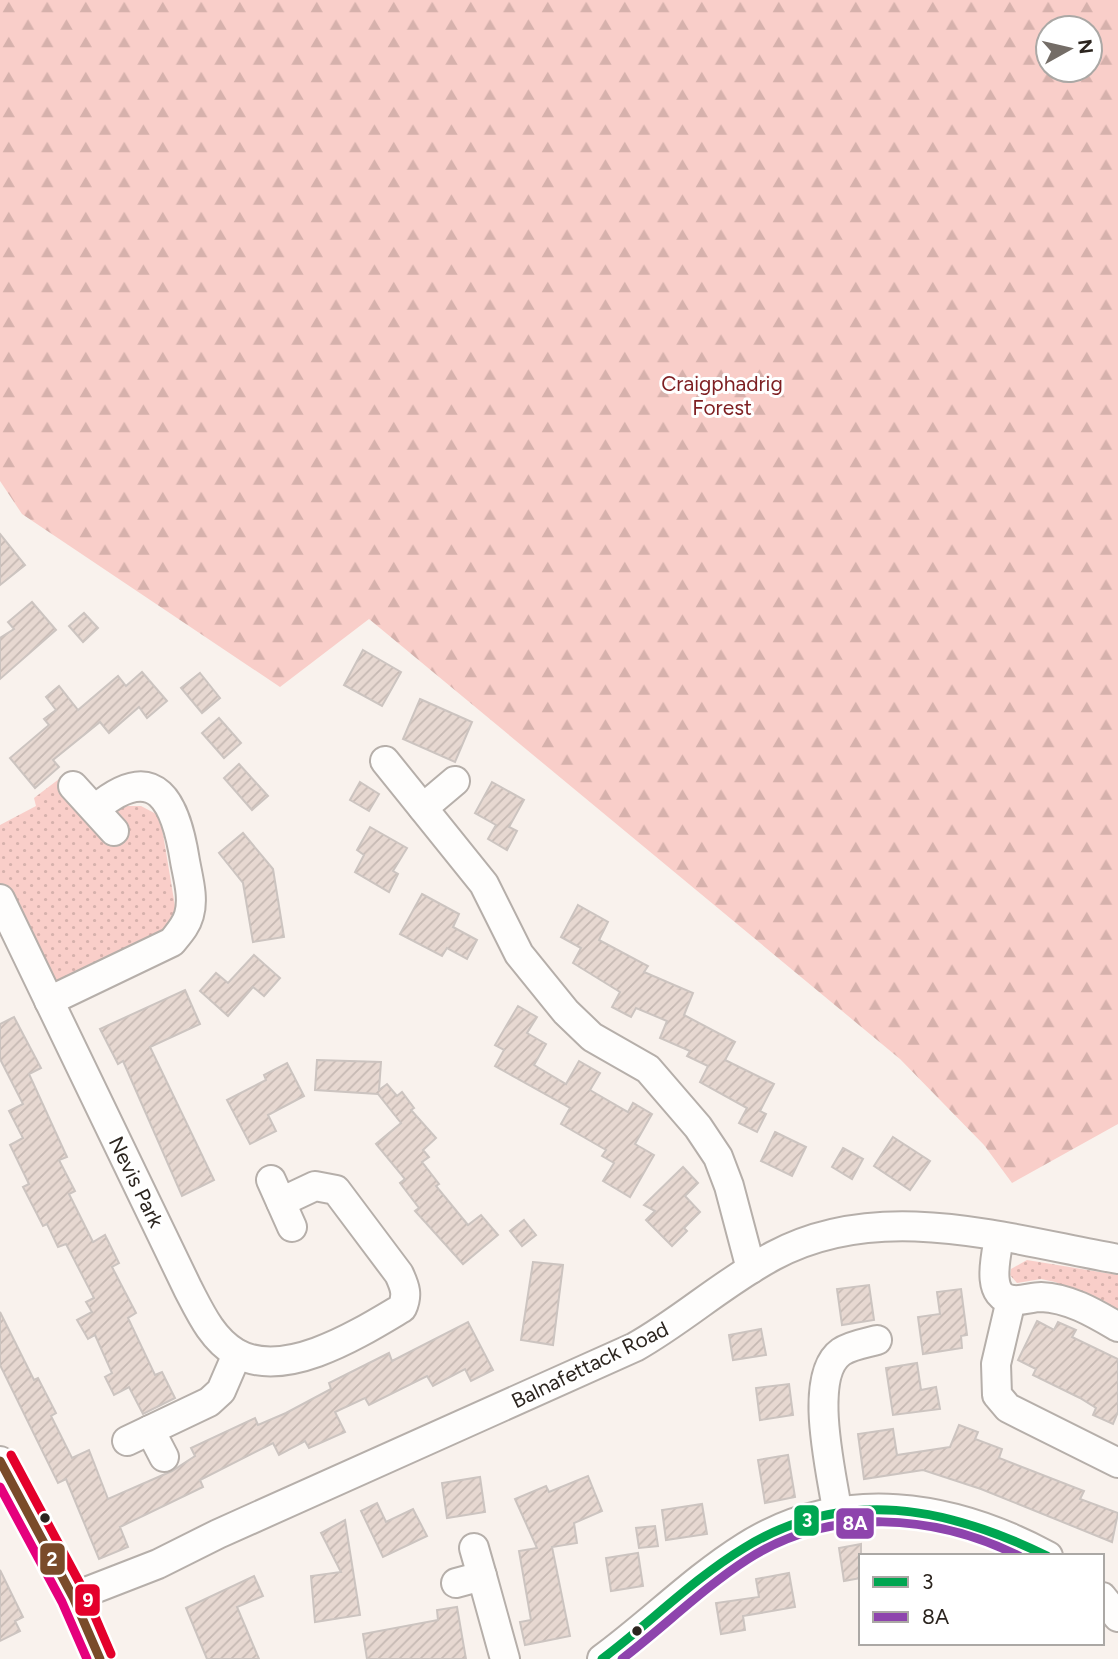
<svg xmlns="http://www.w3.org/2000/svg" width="1118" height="1659" font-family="Figtree,sans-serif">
	<defs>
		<pattern id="grass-dots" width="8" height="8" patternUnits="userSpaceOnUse" patternTransform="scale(1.75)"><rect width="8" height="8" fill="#f9cec9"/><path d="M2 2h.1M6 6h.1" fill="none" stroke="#d6b1ac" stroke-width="1.8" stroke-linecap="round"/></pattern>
		<pattern id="forest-firs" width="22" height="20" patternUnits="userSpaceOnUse" patternTransform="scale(1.75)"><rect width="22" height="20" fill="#f9cec9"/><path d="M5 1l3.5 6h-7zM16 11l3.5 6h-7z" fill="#d6b1ac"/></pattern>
		<pattern id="building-hatch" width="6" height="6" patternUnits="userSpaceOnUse" patternTransform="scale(1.75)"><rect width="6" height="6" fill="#e7d8d1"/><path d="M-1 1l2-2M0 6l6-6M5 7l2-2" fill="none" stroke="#c6b9b3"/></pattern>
	</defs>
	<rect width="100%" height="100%" fill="#f9f2ed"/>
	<g fill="url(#grass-dots)">
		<polygon points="59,779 103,842 119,837 115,816 121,806 141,806 160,816 177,918 167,934 55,988 0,890 0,825 36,806 34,798"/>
		<polygon points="1027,1260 1118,1275 1118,1309 1055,1282 1041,1279 1017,1283 1010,1275 1011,1269"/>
	</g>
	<path fill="url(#forest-firs)" fill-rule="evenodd" d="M0,0h1118v1124l-106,59 -28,-38 -84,-86 -531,-440 -89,68 -258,-173 -22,-33zM1048,28h42v42h-42z"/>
	<g fill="url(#building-hatch)" stroke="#ccc4c0" stroke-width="2">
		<polygon points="0,534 25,565 0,585"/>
		<polygon points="32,602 56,630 0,679 0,638 14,629 8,622"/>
		<polygon points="84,613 98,628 83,642 69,626"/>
		<polygon points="363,650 401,672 382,706 344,685"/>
		<polygon points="142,672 167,701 147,718 139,707 109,733 100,722 53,760 59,767 35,788 10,758 49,725 44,719 56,710 46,697 59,686 78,710 118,676 126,686"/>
		<polygon points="200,673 220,698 202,713 181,688"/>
		<polygon points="420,699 472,722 455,762 403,739"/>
		<polygon points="219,718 241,743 224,758 202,733"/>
		<polygon points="239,764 268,796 252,810 224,778"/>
		<polygon points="360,782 379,794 369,811 350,800"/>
		<polygon points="492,782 524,800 509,827 517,831 507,850 488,839 496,825 475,813"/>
		<polygon points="370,827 407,848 393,871 398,874 389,892 355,872 364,855 357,850"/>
		<polygon points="243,833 273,869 284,937 253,942 243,883 219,853"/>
		<polygon points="422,894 459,914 453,927 477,940 467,959 447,948 442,956 400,934"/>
		<polygon points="578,905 608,922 599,940 648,966 644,972 693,993 684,1015 735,1042 725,1060 774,1084 760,1111 766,1114 757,1132 739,1123 747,1108 700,1082 708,1066 687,1056 690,1051 660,1038 667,1021 636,1008 631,1017 612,1007 620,992 573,963 581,948 561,937"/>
		<polygon points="254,955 280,978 264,996 253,987 228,1016 200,991 216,973 228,983"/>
		<polygon points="185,990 200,1024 150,1047 214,1180 182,1196 123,1061 118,1064 100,1029"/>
		<polygon points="518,1006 537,1017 527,1033 546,1044 534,1065 566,1084 579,1061 600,1073 590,1090 628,1112 633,1103 652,1114 635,1144 654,1155 630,1197 603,1181 614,1163 602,1156 606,1150 561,1124 570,1108 495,1066 504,1050 495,1045"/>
		<polygon points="14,1017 41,1068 29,1074 67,1157 59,1160 75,1191 69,1194 93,1242 105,1235 119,1263 112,1267 136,1313 128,1318 155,1375 162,1372 175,1398 143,1414 129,1387 114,1395 105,1377 112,1373 95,1335 88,1339 77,1320 92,1312 86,1302 94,1298 66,1244 58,1247 47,1224 43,1226 23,1187 29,1184 10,1145 23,1138 9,1111 23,1104 0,1059 0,1024"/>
		<polygon points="317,1060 381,1062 379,1090 387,1084 397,1096 402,1092 414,1108 411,1110 436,1138 423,1150 429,1157 422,1162 439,1184 436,1186 468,1225 481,1215 498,1235 463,1264 415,1211 419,1208 400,1183 405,1179 376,1144 401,1123 378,1094 315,1090"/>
		<polygon points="287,1063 304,1096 268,1115 276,1131 250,1144 227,1100 266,1080 264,1075"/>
		<polygon points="775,1132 806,1147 792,1176 761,1161"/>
		<polygon points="893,1137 930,1161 910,1190 874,1166"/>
		<polygon points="843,1148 863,1159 852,1179 832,1167"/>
		<polygon points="683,1167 698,1183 685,1196 700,1212 684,1228 687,1231 672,1246 646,1220 655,1211 644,1205"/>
		<polygon points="524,1220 536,1235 522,1246 510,1231"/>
		<polygon points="533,1262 563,1265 553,1345 521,1340"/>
		<polygon points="869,1285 874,1320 842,1325 837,1289"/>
		<polygon points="961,1289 967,1335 961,1336 962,1348 923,1354 918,1317 940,1314 937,1292"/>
		<polygon points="0,1312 34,1380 38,1378 56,1413 51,1416 72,1458 89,1450 108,1499 172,1471 195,1456 191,1448 255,1418 258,1425 286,1413 331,1389 329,1383 389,1353 392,1361 468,1322 493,1370 471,1381 465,1369 433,1386 427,1376 369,1405 365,1398 335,1412 345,1432 309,1448 305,1441 279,1455 273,1443 200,1480 203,1487 120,1527 128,1547 99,1559 66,1479 58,1483 0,1365"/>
		<polygon points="1037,1321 1054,1330 1058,1322 1076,1330 1072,1337 1118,1359 1118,1412 1113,1424 1093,1415 1096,1408 1080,1398 1033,1375 1036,1369 1018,1360"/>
		<polygon points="761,1329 766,1355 733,1360 729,1335"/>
		<polygon points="917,1363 921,1390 936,1387 940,1409 893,1415 886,1368"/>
		<polygon points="789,1384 793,1415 760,1420 756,1388"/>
		<polygon points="959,1425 978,1432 975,1439 1002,1449 999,1458 1084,1491 1080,1499 1118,1513 1112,1542 981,1489 923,1470 864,1479 858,1434 893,1429 897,1455 950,1447"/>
		<polygon points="788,1455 795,1497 765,1503 758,1460"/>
		<polygon points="588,1476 602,1511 574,1523 577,1543 552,1547 570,1636 525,1645 520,1622 531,1620 519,1551 537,1548 515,1499 546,1486 549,1492"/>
		<polygon points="480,1477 485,1512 447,1518 442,1483"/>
		<polygon points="377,1503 386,1522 413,1509 427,1536 383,1557 361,1511"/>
		<polygon points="702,1504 707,1534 666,1540 662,1510"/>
		<polygon points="345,1520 360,1615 315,1622 311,1576 341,1572 321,1533"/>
		<polygon points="655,1526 658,1546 639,1548 636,1528"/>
		<polygon points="861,1544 861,1578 844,1581 839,1548"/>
		<polygon points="638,1553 643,1586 611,1591 606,1558"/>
		<polygon points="0,1570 23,1617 15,1621 20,1631 0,1641"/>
		<polygon points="789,1573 795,1607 743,1616 745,1630 721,1634 716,1603 759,1597 756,1579"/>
		<polygon points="254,1576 263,1596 237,1607 259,1659 207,1659 186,1608"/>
		<polygon points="457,1607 466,1659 367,1659 363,1634 438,1620 437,1610"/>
	</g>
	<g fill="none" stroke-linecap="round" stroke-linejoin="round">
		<g stroke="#b6afaa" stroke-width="32">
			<g id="minor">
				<polyline points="385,761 484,884 519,954 566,1012 592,1037 648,1069 698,1127 718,1157 729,1186 751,1269"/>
				<polyline points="73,786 114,831"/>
				<polyline points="423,808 455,781"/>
				<path d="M0,899l188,390c12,23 24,50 48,64 49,28 124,-20 166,-45 6,-13 3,-21 -3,-34l-63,-84 -21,-4 -34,16"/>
				<path d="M49,1001l123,-59c7,-9 14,-16 17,-27 5,-17 -1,-37 -4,-54 -9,-57 -28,-104 -90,-52"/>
				<polyline points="271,1180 292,1227"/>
				<path d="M999,1238c-3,18 -14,60 14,62 10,1 19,-3 28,-3 28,1 53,16 77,30"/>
				<polyline points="1011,1300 996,1364 997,1395 1008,1408 1118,1463"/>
				<polyline points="150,1430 164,1457"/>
				<polyline points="127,1441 209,1402 221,1391 237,1354"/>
				<polyline points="0,1461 73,1597 100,1659"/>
				<path d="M837,1510c-5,-36 -30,-134 4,-158 10,-7 25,-9 36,-12"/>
				<polyline points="474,1548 482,1576"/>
				<polyline points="456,1583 482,1576 505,1659"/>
				<path d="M73,1597l85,-33 60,-30 417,-187c48,-27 89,-65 138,-91 107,-58 233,-17 345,3"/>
				<polyline points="1102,1597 1118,1617"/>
				<path d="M602,1659c49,-36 92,-80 143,-112 97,-61 207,-43 303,9"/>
			</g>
		</g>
		<use href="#minor" stroke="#fefdfc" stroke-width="28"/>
		<g stroke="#fff" stroke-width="14">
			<path id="bus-1" d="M602,1659c48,-36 91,-80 142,-111 101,-62 203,-41 303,8"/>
		</g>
		<g stroke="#fff" stroke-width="14">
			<path id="bus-2" d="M622,1659c43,-33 81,-71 126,-100 83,-53 186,-45 271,-3"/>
		</g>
		<g stroke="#fff" stroke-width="14">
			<polyline id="bus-3" points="0,1461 73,1597 100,1659"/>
		</g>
		<g stroke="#fff" stroke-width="14">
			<polyline id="bus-4" points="0,1487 62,1602 87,1659"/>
		</g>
		<g stroke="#fff" stroke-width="14">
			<polyline id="bus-5" points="11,1455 84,1591 111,1654"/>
		</g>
		<use href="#bus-1" stroke="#00a651" stroke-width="9"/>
		<use href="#bus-2" stroke="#8e44ad" stroke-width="9"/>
		<use href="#bus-3" stroke="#7a4b2a" stroke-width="9"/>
		<use href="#bus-4" stroke="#e5007d" stroke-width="9"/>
		<use href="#bus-5" stroke="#e4002b" stroke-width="9"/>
	</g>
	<g fill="#2c251f" stroke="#fff" stroke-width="2.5">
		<circle cx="45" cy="1518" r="6"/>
		<circle cx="637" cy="1631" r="6"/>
	</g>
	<g text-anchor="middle" stroke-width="6" stroke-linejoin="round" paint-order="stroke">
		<g font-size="21" fill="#7e1f22" stroke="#fff">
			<text x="722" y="391">Craigphadrig<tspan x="722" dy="24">Forest</tspan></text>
		</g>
		<g font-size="21" fill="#2c251f" stroke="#fff">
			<text transform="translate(136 1182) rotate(64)" y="7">Nevis Park</text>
			<text transform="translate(590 1365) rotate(-26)" y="7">Balnafettack Road</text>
		</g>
	</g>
	<g stroke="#fff" stroke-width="2.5">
		<rect x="793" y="1504" width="27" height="33" rx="7" fill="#00a651"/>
		<rect x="835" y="1507" width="40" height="33" rx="7" fill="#8e44ad"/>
		<rect x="39" y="1542" width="27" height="34" rx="7" fill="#7a4b2a"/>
		<rect x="74" y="1583" width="27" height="34" rx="7" fill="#e4002b"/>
	</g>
	<g font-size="19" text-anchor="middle" font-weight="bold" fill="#fff">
		<text x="807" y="1527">3</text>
		<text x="855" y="1530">8A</text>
		<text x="52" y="1566">2</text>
		<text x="88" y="1607">9</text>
	</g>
	<rect x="859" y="1554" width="245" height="91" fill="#ffffff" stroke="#aba8a5" stroke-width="2"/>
	<rect x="873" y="1577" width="35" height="10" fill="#00a651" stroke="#aba8a5" stroke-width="2"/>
	<text x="922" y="1589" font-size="21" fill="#2c251f">3</text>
	<rect x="873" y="1612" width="35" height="10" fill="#8e44ad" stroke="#aba8a5" stroke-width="2"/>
	<text x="922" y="1624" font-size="21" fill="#2c251f">8A</text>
	<g transform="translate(1069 49) rotate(82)"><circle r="33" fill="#ffffff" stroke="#aba8a5" stroke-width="2"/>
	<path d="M0-5L12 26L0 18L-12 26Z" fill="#746d67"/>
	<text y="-10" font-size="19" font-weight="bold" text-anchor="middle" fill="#2c251f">N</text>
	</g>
</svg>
